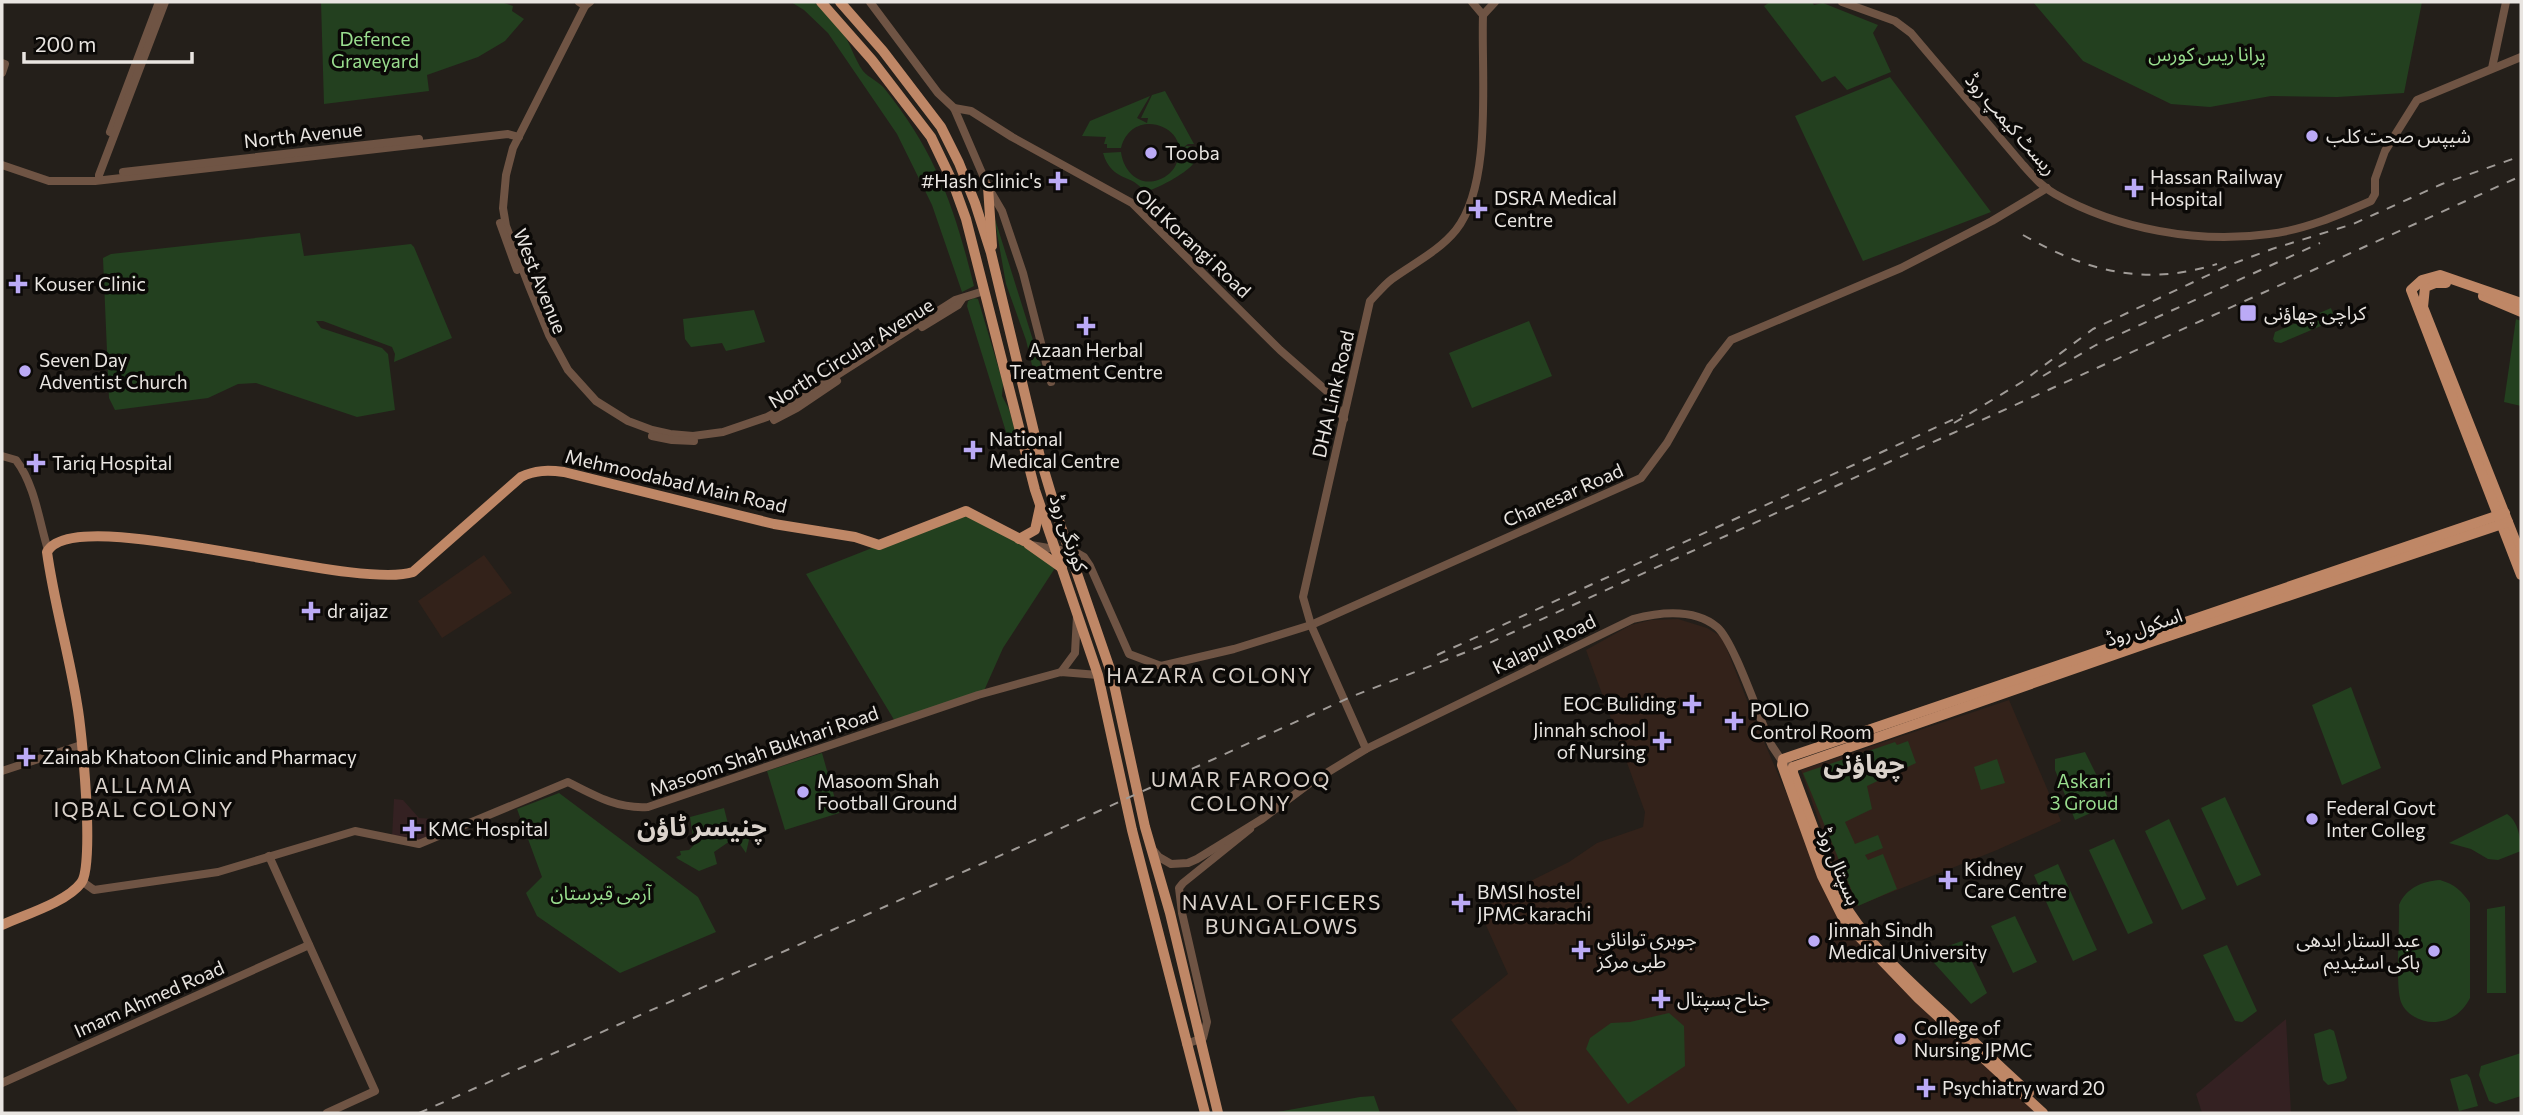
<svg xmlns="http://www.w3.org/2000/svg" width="2523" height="1115" font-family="Commissioner,'Noto Sans Arabic',sans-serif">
	<rect width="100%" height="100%" fill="#241f1a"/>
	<g fill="#33221a">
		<polygon points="484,555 512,593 442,638 418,601"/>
		<polygon points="1678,619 1707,628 1722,637 1756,723 1834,904 2043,1113 1519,1113 1451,1020 1508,974 1480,912 1506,893 1569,862 1597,843 1643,827 1645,812 1586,650 1631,625 1651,620"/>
		<polygon points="2009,700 2061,821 1997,850 1852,908 1844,892 1801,770"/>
	</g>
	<g fill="#342122">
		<polygon points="394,799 403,800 419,818 433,819 430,839 419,844 392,838"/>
		<polygon points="2286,1019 2291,1113 2202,1113 2196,1094"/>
	</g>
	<g fill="#23401f">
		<polygon points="321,2 501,2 513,6 512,11 524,19 505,41 478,57 427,75 429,91 324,104"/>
		<path d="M791,2h23c10,9 21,20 29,31 8,12 11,25 20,38 6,7 15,10 21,17 52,65 70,118 90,198l-12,6 -30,-87 -35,-71 -69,-101 -24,-23z"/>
		<polygon points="1770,2 1812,2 1814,5 1823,3 1878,25 1873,33 1891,72 1847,90 1835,76 1822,82 1764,6"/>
		<polygon points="2033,2 2422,2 2404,93 2337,97 2271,96 2210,107 2171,104 2083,61"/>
		<polygon points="1890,77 1991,212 1863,261 1795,116"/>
		<path d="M1165,91l29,53h-6l-7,5 6,-3 8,1c2,6 3,12 -2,17 -8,10 -36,25 -49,28 -11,-19 -32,-9 -41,-39l18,-1c2,18 17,35 37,28 9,-3 16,-9 19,-18 15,-36 -45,-57 -56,-14h-14v-4h-3l2,-7 -24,-1 8,-15 60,-25 -13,22 10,5 1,-5h-7l11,-23z"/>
		<polygon points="994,216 1043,372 1039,381 1036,382 1026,340 1006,284"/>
		<polygon points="300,233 304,256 411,244 414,247 452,338 394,362 395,354 392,347 323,321 316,321 321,328 382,348 388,354 395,410 357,417 256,383 238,384 208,398 115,410 109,398 103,258 111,254"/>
		<polygon points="974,298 978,299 1003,383 1002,396 1009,409 1015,431 1012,435 1007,435 967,306 968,301"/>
		<polygon points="2331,308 2335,320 2281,343 2275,342 2273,339 2275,332"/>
		<polygon points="754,310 765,342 726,351 722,343 691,347 685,339 683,319"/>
		<polygon points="2516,319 2521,321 2521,406 2504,402"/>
		<polygon points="1529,321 1552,376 1472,408 1449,353"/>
		<polygon points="966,511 1057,565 1003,648 983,693 896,723 806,574"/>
		<polygon points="2351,687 2381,768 2342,785 2312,705"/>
		<polygon points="1908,741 1916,763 1867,786 1872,809 1845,822 1855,844 1878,835 1883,848 1865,855 1868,860 1883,854 1897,889 1858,906 1803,773 1895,742 1897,745"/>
		<polygon points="2085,752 2111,804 2075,820 2055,770 2055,759"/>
		<polygon points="822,753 839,813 785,830 767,771"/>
		<polygon points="1997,759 2005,783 1981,790 1974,767"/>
		<polygon points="559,793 698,897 716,932 620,973 537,916 526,893 542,877 517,809"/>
		<polygon points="2225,797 2261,875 2237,886 2201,808"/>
		<polygon points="724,808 729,828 748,825 751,831 746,853 737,840 733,839 714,852 717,864 699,871 678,859 676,857 681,855 680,851 689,850 694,845 690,817"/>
		<path d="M2507,814c11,7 14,25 14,37l-23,9 -10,-1 -17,-10 -22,-6z"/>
		<polygon points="2169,819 2206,899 2182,910 2145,831"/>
		<polygon points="2114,839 2153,923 2128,934 2089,850"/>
		<polygon points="2058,864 2097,950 2073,961 2034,875"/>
		<path d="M2440,880c14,4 22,11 30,23v95c-7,14 -19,23 -34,24 -14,1 -30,-7 -35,-20 -6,-16 -1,-77 -2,-97 7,-17 24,-24 41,-25z"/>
		<polygon points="2505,906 2506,993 2487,993 2487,909"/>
		<polygon points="2015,916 2037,962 2013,973 1991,926"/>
		<polygon points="1962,941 1987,993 1971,1004 1926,954"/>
		<polygon points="2227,945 2257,1011 2242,1022 2235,1021 2203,955"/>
		<polygon points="1669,1013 1684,1026 1685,1066 1628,1104 1586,1049 1590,1038 1611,1023 1630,1022"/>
		<polygon points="2330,1029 2334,1031 2347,1078 2344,1081 2328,1085 2323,1080 2314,1034"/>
		<polygon points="2521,1053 2521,1096 2496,1104 2489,1101 2479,1075 2481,1066"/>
		<polygon points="2467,1074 2470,1078 2478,1106 2459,1111 2450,1079"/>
		<polygon points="1374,1096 1380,1113 1272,1113 1360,1097"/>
	</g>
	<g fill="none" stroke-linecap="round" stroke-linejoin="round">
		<g stroke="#6f5444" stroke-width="8">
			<polyline points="579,2 585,6 590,2"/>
			<polyline points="870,2 938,93 954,108 988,187 1002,211 1023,273 1051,382"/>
			<polyline points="1472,2 1483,15"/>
			<path d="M1842,2l53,19 16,12 112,132c10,11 19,22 32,29 62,35 143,50 214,40 35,-4 70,-19 102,-33l4,-7v-15l10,-28 32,-51 104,-43"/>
			<polyline points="585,6 513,148 506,175 503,208 506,226 529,286 549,335 568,370 596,401 628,421 652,430 670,434 693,436 723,432 767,417 795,402 955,300 984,291"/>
			<polyline points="2,63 5,64 2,73"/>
			<polyline points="2492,68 2506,2"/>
			<polyline points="954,108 971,111 1012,137 1132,203 1280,350 1329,393 1344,419"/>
			<polyline points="110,132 159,2"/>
			<polyline points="2,165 49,181 95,181 508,134 519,137"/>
			<polyline points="123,172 419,139"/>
			<polyline points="99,180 99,175 165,2"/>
			<polyline points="500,223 517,270"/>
			<polyline points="922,327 958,305 962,299"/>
			<polyline points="774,420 797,408 837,381"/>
			<polyline points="652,436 672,440 694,441"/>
			<path d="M2,456l14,4c19,25 23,61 32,90"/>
			<polyline points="1031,545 1077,553 1084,557 1090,566 1129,654 1161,666 1234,649 1311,625 1641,478 1667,443 1710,367 1731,340 1901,268 1992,221 2047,188"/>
			<polyline points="1061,672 1075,653 1077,616"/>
			<path d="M1366,749l-55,-124 -8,-28 67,-296c7,-7 14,-16 22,-22 22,-16 47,-28 64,-49 37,-47 25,-155 27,-215l12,-13"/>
			<polyline points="2,771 81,745"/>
			<path d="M1154,851l5,6 12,7 17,-1 9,-4 65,-40 48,-36 56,-34 267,-130c27,-7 61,-11 84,8 17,14 43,94 55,119l8,12 13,9"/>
			<polyline points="269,856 375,1091 327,1113"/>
			<path d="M83,882l11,8 124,-18 137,-41 64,13 149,-62c27,14 50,27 80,25l330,-112 83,-23 37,3"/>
			<polyline points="1186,1044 1203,1038 1207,1022 1182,913 1179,888 1183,883 1250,829"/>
			<polyline points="2,1083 309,945"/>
		</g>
		<g stroke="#bf8766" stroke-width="10">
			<polyline points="821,2 872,60 931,137 953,183 966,219 1035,490 1098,675 1132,830 1205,1113"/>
			<polyline points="840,2 883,51 941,127 959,163 975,203 991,253 1040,457 1061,527 1112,675 1145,827 1170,913 1218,1113"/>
			<polyline points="988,187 992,246"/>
			<polyline points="2446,283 2435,283 2425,287 2423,307 2521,555"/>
			<polyline points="2483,296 2521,312"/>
			<polyline points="2521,303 2440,275 2422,280 2411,290 2521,575"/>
			<polyline points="1019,539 1035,530 1040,507"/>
			<polyline points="1028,544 1062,568"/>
			<path d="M2,925c22,-10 65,-23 79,-42 14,-17 1,-152 -4,-179 -8,-51 -23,-101 -30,-152 27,-51 305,40 366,20l108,-95c14,-7 27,-7 43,-5l210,52 81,13 24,8 87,-34 58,30"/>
			<path d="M2029,1093c-28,-25 -56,-52 -83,-78 -39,-36 -82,-74 -108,-121l-45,-121v-6l358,-125 357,-120"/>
			<polyline points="2043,1113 1918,998 1845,922 1822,876 1782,765 1783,759 2505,513"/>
		</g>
		<g stroke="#a09b97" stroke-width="2" stroke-dasharray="9 9" stroke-linecap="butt">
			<path d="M2023,235c64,36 120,52 194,29"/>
			<polyline points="2043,376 2096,345 2320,243"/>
			<polyline points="1954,423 2022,382 2093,329 2232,264 2272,249 2353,224 2442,184 2521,156"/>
			<polyline points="1437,655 1963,415"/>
			<polyline points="419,1113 1015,849 1353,696 1487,644 2521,176"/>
		</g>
	</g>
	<g fill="#bbaaf6" stroke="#0b0907" stroke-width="2.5">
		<circle cx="2312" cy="136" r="7"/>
		<circle cx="1151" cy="153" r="7"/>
		<path d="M1054.5 170.5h7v7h7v7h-7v7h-7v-7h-7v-7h7z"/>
		<path d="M2130.5 177.5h7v7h7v7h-7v7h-7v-7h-7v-7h7z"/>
		<path d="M1474.5 198.5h7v7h7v7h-7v7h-7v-7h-7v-7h7z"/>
		<path d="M14.5 273.5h7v7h7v7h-7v7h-7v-7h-7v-7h7z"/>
		<rect x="2239" y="304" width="18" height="18" rx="3.5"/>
		<path d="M1082.5 315.5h7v7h7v7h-7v7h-7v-7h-7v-7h7z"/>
		<circle cx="25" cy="371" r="7"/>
		<path d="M969.5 439.5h7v7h7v7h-7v7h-7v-7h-7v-7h7z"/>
		<path d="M32.5 452.5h7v7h7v7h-7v7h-7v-7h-7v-7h7z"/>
		<path d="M307.5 600.5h7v7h7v7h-7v7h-7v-7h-7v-7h7z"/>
		<path d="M1688.5 693.5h7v7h7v7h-7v7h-7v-7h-7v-7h7z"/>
		<path d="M1730.5 710.5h7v7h7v7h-7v7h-7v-7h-7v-7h7z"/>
		<path d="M1658.5 730.5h7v7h7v7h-7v7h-7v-7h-7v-7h7z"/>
		<path d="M22.5 746.5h7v7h7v7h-7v7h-7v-7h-7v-7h7z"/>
		<circle cx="803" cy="792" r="7"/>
		<circle cx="2312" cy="819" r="7"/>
		<path d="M408.5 818.5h7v7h7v7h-7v7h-7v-7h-7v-7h7z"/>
		<path d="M1944.5 869.5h7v7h7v7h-7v7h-7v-7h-7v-7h7z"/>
		<path d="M1457.5 892.5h7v7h7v7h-7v7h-7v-7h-7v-7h7z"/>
		<circle cx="1814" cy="941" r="7"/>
		<path d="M1577.5 939.5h7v7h7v7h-7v7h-7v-7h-7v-7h7z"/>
		<circle cx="2434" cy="951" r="7"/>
		<path d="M1657.5 988.5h7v7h7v7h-7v7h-7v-7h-7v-7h7z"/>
		<circle cx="1900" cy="1039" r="7"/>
		<path d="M1922.5 1077.5h7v7h7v7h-7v7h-7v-7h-7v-7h7z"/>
	</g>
	<g text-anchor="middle" stroke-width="7" stroke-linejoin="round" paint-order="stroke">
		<g font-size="19" fill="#99dd8e" stroke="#0b0907">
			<text x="375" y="46">Defence<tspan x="375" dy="22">Graveyard</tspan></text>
			<text x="2207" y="61">پرانا ریس کورس</text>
			<text x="2084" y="788">Askari<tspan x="2084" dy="22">3 Groud</tspan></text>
			<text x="601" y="900">آرمی قبرستان</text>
		</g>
		<g font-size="19" fill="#e9e5e1" stroke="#0b0907">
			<text transform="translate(2011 124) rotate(49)" y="7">ریسٹ کیمپ روڈ</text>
			<text transform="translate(303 135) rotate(-6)" y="7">North Avenue</text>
			<text transform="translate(1193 243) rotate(43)" y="7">Old Korangi Road</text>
			<text transform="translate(540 281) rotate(68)" y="7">West Avenue</text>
			<text transform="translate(851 353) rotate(-32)" y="7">North Circular Avenue</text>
			<text transform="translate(1333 394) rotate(-77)" y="7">DHA Link Road</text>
			<text transform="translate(676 481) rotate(13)" y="7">Mehmoodabad Main Road</text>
			<text transform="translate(1563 495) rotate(-24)" y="7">Chanesar Road</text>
			<text transform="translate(1069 533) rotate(71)" y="7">کورنگی روڈ</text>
			<text transform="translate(2144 627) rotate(-19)" y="7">اسکول روڈ</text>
			<text transform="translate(1544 644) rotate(-26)" y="7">Kalapul Road</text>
			<text transform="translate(764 751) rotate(-19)" y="7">Masoom Shah Bukhari Road</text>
			<text transform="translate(1839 866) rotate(67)" y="7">ہسپتال روڈ</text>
			<text transform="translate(149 999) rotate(-24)" y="7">Imam Ahmed Road</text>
		</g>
		<g font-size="19" fill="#e9e5e1" stroke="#0b0907" text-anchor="start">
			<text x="2326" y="143">شیپس صحت کلب</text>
			<text x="1165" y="160">Tooba</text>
			<text x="2150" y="184">Hassan Railway<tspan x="2150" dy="22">Hospital</tspan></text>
			<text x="1042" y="188" text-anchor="end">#Hash Clinic's</text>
			<text x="1494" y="205">DSRA Medical<tspan x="1494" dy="22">Centre</tspan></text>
			<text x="34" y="291">Kouser Clinic</text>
			<text x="2264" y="320">کراچی چھاؤنی</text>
			<text x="1086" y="357" text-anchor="middle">Azaan Herbal<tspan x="1086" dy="22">Treatment Centre</tspan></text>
			<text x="39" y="367">Seven Day<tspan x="39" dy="22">Adventist Church</tspan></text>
			<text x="989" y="446">National<tspan x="989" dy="22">Medical Centre</tspan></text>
			<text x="52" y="470">Tariq Hospital</text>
			<text x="327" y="618">dr aijaz</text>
			<text x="1676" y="711" text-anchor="end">EOC Buliding</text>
			<text x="1750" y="717">POLIO<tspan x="1750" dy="22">Control Room</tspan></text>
			<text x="1646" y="737" text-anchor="end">Jinnah school<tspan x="1646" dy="22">of Nursing</tspan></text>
			<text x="42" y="764">Zainab Khatoon Clinic and Pharmacy</text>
			<text x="817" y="788">Masoom Shah<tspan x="817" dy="22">Football Ground</tspan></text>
			<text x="2326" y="815">Federal Govt<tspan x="2326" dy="22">Inter Colleg</tspan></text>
			<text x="428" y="836">KMC Hospital</text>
			<text x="1964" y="876">Kidney<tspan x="1964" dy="22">Care Centre</tspan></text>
			<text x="1477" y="899">BMSI hostel<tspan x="1477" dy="22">JPMC karachi</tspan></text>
			<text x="1828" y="937">Jinnah Sindh<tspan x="1828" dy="22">Medical University</tspan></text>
			<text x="1597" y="946">جوہری توانائی<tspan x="1597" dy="22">طبی مرکز</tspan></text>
			<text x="2420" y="947" text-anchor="end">عبد الستار ایدھی<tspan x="2420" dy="22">ہاکی اسٹیدیم</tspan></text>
			<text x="1677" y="1006">جناح ہسپتال</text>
			<text x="1914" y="1035">College of<tspan x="1914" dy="22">Nursing JPMC</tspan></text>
			<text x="1942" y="1095">Psychiatry ward 20</text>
		</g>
		<g font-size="21" letter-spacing="2" fill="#dad2cb" stroke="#0b0907">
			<text x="1210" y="683">HAZARA COLONY</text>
			<text x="1241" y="787">UMAR FAROOQ<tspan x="1241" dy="24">COLONY</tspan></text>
			<text x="144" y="793">ALLAMA<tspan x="144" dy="24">IQBAL COLONY</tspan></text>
			<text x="1282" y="910">NAVAL OFFICERS<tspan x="1282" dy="24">BUNGALOWS</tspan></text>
		</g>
		<g font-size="26" font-weight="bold" fill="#dad2cb" stroke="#0b0907">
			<text x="1864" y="773">چھاؤنی</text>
			<text x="702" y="836">چنیسر ٹاؤن</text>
		</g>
	</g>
	<rect width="2523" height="1115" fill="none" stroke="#e9e5e1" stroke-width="7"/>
	<path d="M24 52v10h168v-10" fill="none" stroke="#e9e5e1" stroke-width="3.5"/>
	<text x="35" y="52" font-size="21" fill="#e9e5e1" stroke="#0b0907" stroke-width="5" paint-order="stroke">200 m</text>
</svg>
